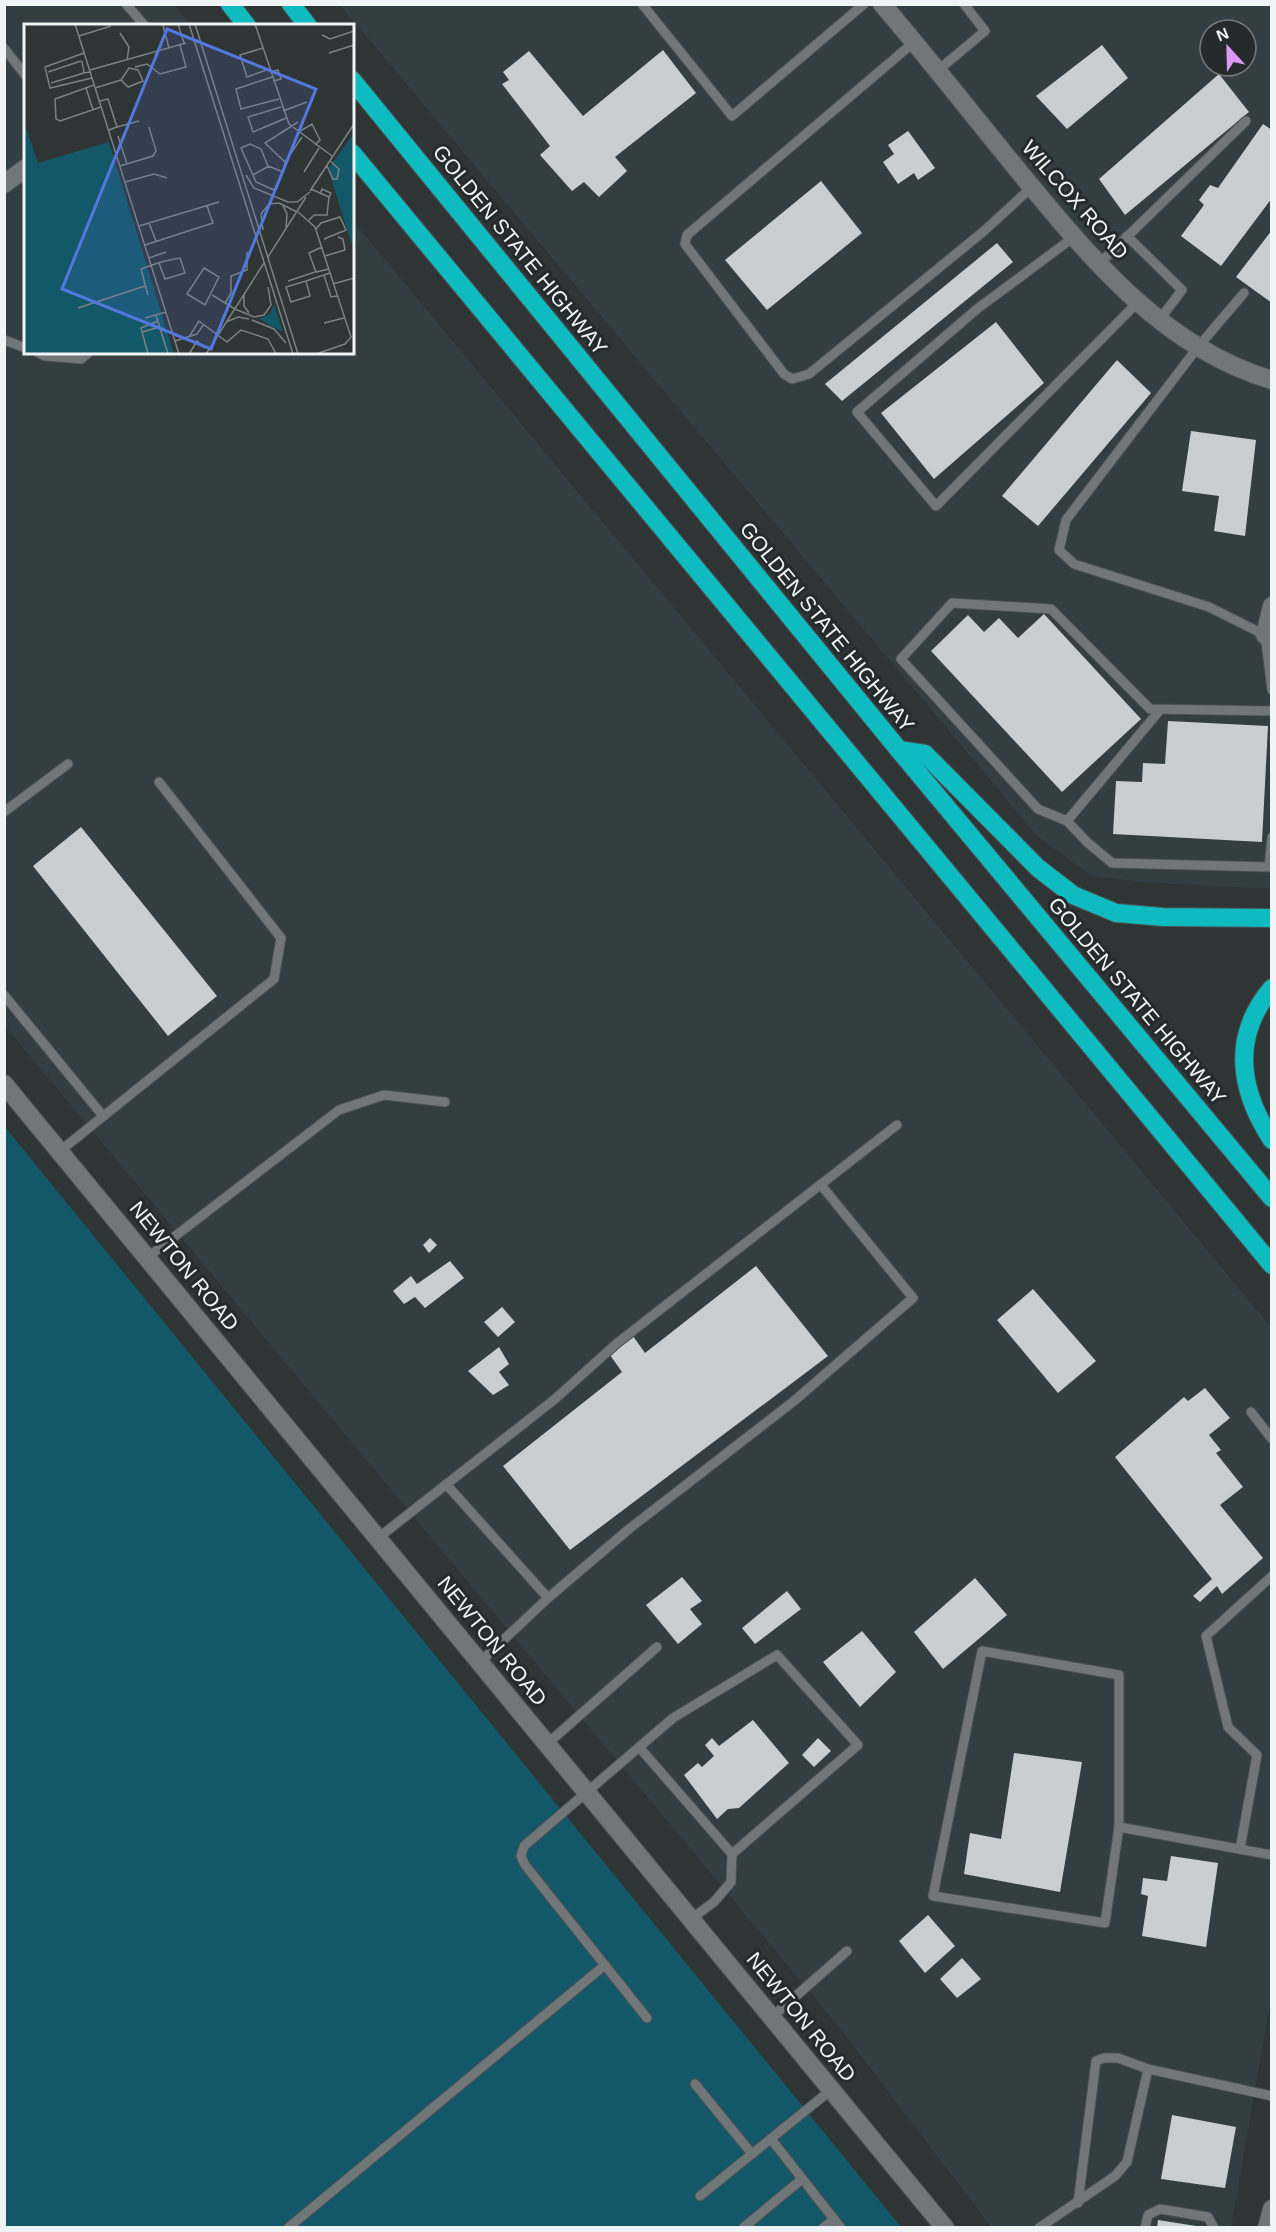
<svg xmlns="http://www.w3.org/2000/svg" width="1276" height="2232" font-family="Helvetica,sans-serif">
	<rect width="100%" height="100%" fill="#2f3435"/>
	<g fill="#323e42" fill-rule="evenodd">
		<polygon points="4,5 174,5 191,25 26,26 26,352 352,352 353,221 1271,1327 1271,1999 1231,2227 991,2227 843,2032 5,1026"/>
		<path d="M340,5h931v884l-119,-6 -60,-7 -54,-39zM1210,30h36v36h-36z"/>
	</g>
	<polygon fill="#135869" points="5,1127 901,2227 5,2227"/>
	<g fill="#c9ced1">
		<polygon points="1102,45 1128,78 1067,129 1036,96"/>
		<polygon points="663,50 696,93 615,157 627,171 599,197 584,182 572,191 540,155 550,146 502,84 509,80 503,72 529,51 583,116"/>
		<polygon points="1219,74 1249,112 1125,215 1099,179"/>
		<polygon points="1263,124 1272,130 1272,198 1221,266 1181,236 1204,205 1199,200 1210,185 1218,188"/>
		<polygon points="908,131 935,168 918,180 914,173 898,184 883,162 894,154 888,145"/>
		<polygon points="821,181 862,233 767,310 725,260"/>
		<polygon points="1272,230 1272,303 1236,277"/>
		<polygon points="997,243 1013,262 842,401 825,384"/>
		<polygon points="996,322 1044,383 934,479 881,413"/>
		<polygon points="1117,360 1151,393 1038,526 1002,496"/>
		<polygon points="1191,431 1256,440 1245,536 1214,531 1219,496 1182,491"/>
		<polygon points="1044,614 1141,719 1062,792 931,651 968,615 984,632 999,618 1018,638"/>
		<polygon points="1168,721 1268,726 1262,842 1113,834 1116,781 1142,782 1143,763 1165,764"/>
		<polygon points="81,827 217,996 168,1036 33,866"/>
		<polygon points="430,1238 437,1245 429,1253 423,1245"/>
		<polygon points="450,1261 464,1278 425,1308 415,1297 404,1304 393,1291 411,1276 417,1284"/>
		<polygon points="756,1266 828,1356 570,1550 503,1466 622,1372 610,1355 633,1336 645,1353"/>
		<polygon points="1033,1289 1096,1361 1058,1393 997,1320"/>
		<polygon points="502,1307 515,1322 498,1337 484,1322"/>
		<polygon points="499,1347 509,1364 499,1372 509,1385 493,1395 468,1371"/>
		<polygon points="1205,1388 1230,1418 1209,1435 1221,1450 1216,1453 1243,1487 1220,1505 1263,1558 1222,1594 1217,1586 1200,1602 1193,1596 1212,1579 1115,1457 1184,1397 1188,1401"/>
		<polygon points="682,1577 702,1601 690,1609 702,1624 678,1644 646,1605"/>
		<polygon points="975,1578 1007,1615 943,1669 914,1632"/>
		<polygon points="787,1591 801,1609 755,1644 742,1628"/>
		<polygon points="862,1631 896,1672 860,1707 823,1662"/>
		<polygon points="753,1720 789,1763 739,1808 728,1809 717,1819 684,1775 698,1763 702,1767 714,1756 705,1745 712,1738 719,1746"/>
		<polygon points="818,1738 831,1751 814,1767 802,1755"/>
		<polygon points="1014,1753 1082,1762 1060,1892 964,1874 970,1833 1001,1839"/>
		<polygon points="1171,1856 1218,1863 1206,1947 1142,1936 1148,1896 1141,1894 1143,1878 1167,1881"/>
		<polygon points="928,1915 955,1946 925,1973 899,1941"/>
		<polygon points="962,1958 981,1979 957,1998 940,1979"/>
		<polygon points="1172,2115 1236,2127 1225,2188 1161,2179"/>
		<polygon points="1158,2220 1196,2226 1196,2228 1157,2228"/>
	</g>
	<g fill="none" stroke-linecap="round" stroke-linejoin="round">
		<g stroke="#4b5051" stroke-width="11">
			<g id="lane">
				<polyline points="126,4 145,26"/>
				<polyline points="642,4 732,116 864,4"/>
				<polyline points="913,43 687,235 685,244 784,374 792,379 809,374 984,231 1032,187"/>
				<polyline points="4,48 26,76"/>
				<polyline points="936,72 985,31 964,4"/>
				<polyline points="1127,236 1182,290 1160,319"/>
				<polyline points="1074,237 977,309 857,412 936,506 1138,302"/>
				<polyline points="1099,264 1246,121"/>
				<polyline points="1244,293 1198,347 1066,520 1059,550 1074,564 1209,607 1265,635 1272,690"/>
				<polyline points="4,340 26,348"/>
				<polyline points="37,352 45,356 81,359 89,352"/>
				<polyline points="1272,711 1150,709 1051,609 952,603 901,659 1038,809 1067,821 1087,842 1112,863 1269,867 1272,837"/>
				<polyline points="4,812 68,764"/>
				<polyline points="1067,821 1160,710"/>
				<polyline points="4,995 103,1116"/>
				<polyline points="60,1151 274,979 281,938 159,782"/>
				<polyline points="148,1257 339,1110 384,1095 445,1102"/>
				<polyline points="1251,1412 1272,1439"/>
				<polyline points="446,1484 548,1598"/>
				<polyline points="378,1538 555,1399 616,1344 897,1125"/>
				<polygon points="982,1651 1119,1675 1119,1827 1105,1923 933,1896"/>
				<polyline points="480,1662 548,1598 629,1529 794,1401 913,1298 821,1185"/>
				<polyline points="547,1744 657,1647"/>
				<polyline points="639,1747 732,1854 858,1745 777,1655 673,1718 524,1846 521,1856 525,1865 647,2018"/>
				<polyline points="1119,1827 1272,1855"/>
				<polyline points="1240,1849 1257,1755 1228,1727 1206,1636 1272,1576"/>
				<polyline points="691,1919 714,1902 731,1882 732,1854"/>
				<polyline points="772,2017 847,1951"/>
				<polyline points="695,2084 752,2154"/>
				<polyline points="771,2139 841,2228"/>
				<polyline points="700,2196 831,2090"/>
				<polyline points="1078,2203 1096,2061 1104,2058 1118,2058 1148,2069 1272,2096"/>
				<polyline points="288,2228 605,1965"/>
				<polyline points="743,2228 802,2179"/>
				<polyline points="823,2228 834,2219"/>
				<polyline points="1039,2228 1115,2176 1127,2162 1148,2069"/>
				<polyline points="1145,2228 1148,2215 1160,2209 1208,2217 1214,2228"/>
			</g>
		</g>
		<g stroke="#4b5051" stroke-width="20">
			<g id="street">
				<path d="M882,4c49,57 96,118 144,176 67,81 140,169 246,200"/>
				<polyline points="4,184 26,168"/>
				<polyline points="1265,635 1272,606"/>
			</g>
		</g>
		<g stroke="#4b5051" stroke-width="20">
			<g id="secondary">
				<polyline points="4,1084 945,2228"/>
				<polyline points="1267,2228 1272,2209"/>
			</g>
		</g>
		<g stroke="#4b5051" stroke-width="20">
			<g id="highway">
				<polyline points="230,4 247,26"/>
				<polyline points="291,4 308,26"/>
				<polyline points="352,80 899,750 1272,1198"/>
				<polyline points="352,153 1272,1265"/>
				<polyline points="899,750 925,754 1038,868 1073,895 1116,913 1163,917 1272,918"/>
				<path d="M1272,988c-41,48 -33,102 0,152"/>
			</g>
		</g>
		<use href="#lane" stroke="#717678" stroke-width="9"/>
		<use href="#street" stroke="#717678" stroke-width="18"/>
		<use href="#secondary" stroke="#717678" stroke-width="18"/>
		<use href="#highway" stroke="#0dbbc0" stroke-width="18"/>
	</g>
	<g text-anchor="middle" stroke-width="6" stroke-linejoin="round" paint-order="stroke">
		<g font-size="21" fill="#f0f4f5" stroke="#252a2b">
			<text transform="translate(1075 200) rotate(49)" y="7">WILCOX ROAD</text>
			<text transform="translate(520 250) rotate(51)" y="7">GOLDEN STATE HIGHWAY</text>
			<text transform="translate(827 627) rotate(51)" y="7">GOLDEN STATE HIGHWAY</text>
			<text transform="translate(1137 1001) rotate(50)" y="7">GOLDEN STATE HIGHWAY</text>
			<text transform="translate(184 1266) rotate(51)" y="7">NEWTON ROAD</text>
			<text transform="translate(492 1641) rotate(51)" y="7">NEWTON ROAD</text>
			<text transform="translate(801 2017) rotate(51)" y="7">NEWTON ROAD</text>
		</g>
	</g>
	<g transform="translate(24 24)">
		<rect width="330" height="330" fill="#2f3435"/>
		<path d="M0,98l14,41 71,-21 65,212h-150zM330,109v118l-26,-82zM250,280l9,28 -24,-13 11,-5z" fill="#135869"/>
		<path fill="none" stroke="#7c8182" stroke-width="1.5" d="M51,0l104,330M154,0l6,19M165,0l104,330M171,0l103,330M231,0l34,100 43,32M139,1l6,23M298,11l8,4 24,-8M55,12l32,-10M101,17l-5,-8 9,14 -2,13M239,24l-23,7 7,22 22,-8M60,29l-39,14 5,21 42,-10M305,29l25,-8M58,37l2,12 6,-1M111,43l12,-3 13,10 26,-7 -6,-22M66,46l96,-27M24,48l33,-11M246,48l8,-2 3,9 -8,2M248,53l-36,12 5,20 38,-10M27,59l33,-10M70,61l-39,14 1,20 4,2 41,-14M62,64l7,22M71,64l26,-8 8,-12 9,2 5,11 -15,6 -7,-7M76,77l8,-2 9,28 -8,3M257,83l-33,10 5,15 33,-14M259,87l24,-9M93,103l22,-6M273,109l15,-9 8,16 -5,5M94,112l9,28M261,138l-20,-19 33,-21M96,142l33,-10 3,-5 -7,-24M303,142l6,13h4l2,-10 -9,-8M259,148l-15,-6 -7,-17 -11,-5 -9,4 15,34 18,8 9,-18 2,-10 17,-25M280,148l15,-24M222,151l8,13 34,14h9l13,-10M229,151l16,-9M101,158l29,-8 13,4M286,167l44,-67M296,170l2,-5 9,4 -2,4M259,182l4,8 -1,15M274,188l17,15 36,110 -6,7 -29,10M285,196l5,-5h13l2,-18 -18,-8M125,199l7,18M115,202l80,-24M292,205l5,-6 19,-6 6,13 -22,9M239,206l-2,-16 8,-10 10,-1 18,9M121,221l68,-22 -6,-17M298,223l-13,6 7,19 13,-3M301,232l20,-6 -2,-11 -5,-2M244,233l38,-60M125,234l17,-6M180,244l15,9 -14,28 -18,-11zM300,251l7,22 6,-1M264,257l27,-9M282,257l4,15 -19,6 -5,-15 20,-6 24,-8M309,260l21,-6M220,270v12l5,7M124,271l-7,-26 14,-5 10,-3 15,-3 5,15 -20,6 -6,-16M188,271l23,14M201,279l6,-10v-17l16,-6v-18M54,284l67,-22M211,285l19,8 10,-2 7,-10 -3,-18M132,291l12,39M121,294l21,-6M228,296l22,9 12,14M202,298l12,-5 11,2M300,299l20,-5M118,308l18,-5M165,313l10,-16 28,21 14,-12 27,9 8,15M151,317l22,-7 7,-10M124,330l-7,-26 17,-7M165,330l8,-13 7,7M182,330l58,-91"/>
		<path fill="#5278df" fill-opacity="0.15" stroke="#5278df" stroke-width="3" d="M143,5l149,60 -105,260 -149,-60z"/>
		<rect width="330" height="330" fill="none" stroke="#f0f4f5" stroke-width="3"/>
	</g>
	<rect width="1276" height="2232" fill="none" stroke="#f0f4f5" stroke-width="12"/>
	<g transform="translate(1228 48) rotate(338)"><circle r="28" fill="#252a2b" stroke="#767b7c" stroke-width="1.5"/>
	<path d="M0-4.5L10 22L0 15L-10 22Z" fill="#dd98f3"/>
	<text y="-9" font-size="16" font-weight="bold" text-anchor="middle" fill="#f0f4f5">N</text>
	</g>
</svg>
